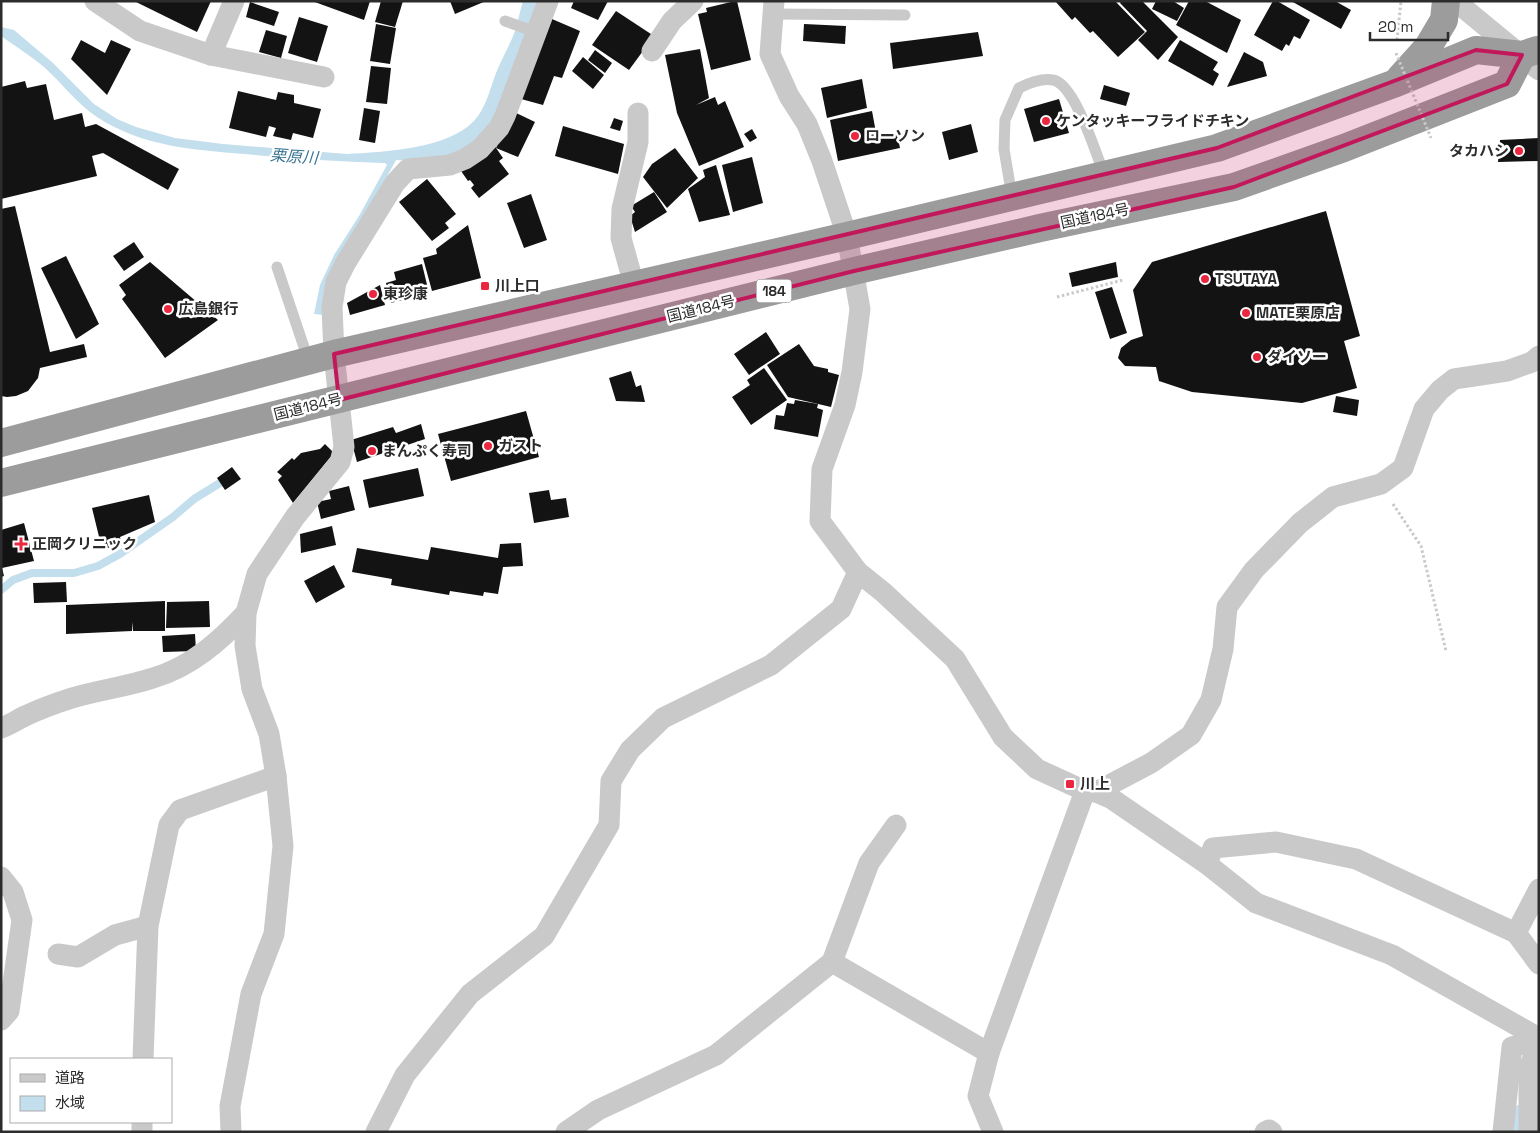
<svg xmlns="http://www.w3.org/2000/svg" width="1540" height="1133" font-family="'Space Grotesk','Noto Sans JP',sans-serif">
	<rect width="100%" height="100%" fill="#fff"/>
	<path fill="#c3deec" d="M523,1h14c-8,23 -16,46 -24,69 -9,23 -15,50 -34,68 -21,20 -55,24 -83,22l-34,62 -38,93 -10,-1 6,-29 14,-30 25,-39 28,-51 -2,-2c-47,-2 -93,-4 -140,-9 -52,-4 -104,-8 -148,-37 -21,-14 -35,-34 -53,-50 -13,-11 -29,-21 -43,-31v-9l13,3 39,33 41,41 23,15 19,8 39,11 48,6 124,10c37,-2 100,-5 127,-33 12,-13 16,-32 22,-48 6,-15 14,-28 19,-42 3,-10 5,-20 8,-30z"/>
	<g fill="none" stroke-linecap="round" stroke-linejoin="round">
		<g stroke="#c3deec" stroke-width="8">
			<polyline points="1,590 13,580 32,573 74,573 98,566 120,554 173,517 194,499 220,483"/>
			<polyline points="1516,1132 1519,1109"/>
		</g>
	</g>
	<g fill="#131313">
		<polygon points="134,1 211,1 197,32"/>
		<polygon points="312,1 370,1 364,20"/>
		<polygon points="381,1 403,1 395,27 375,22"/>
		<polygon points="450,1 486,1 455,14"/>
		<polygon points="574,1 608,1 598,20 571,8"/>
		<polygon points="735,1 737,1 751,60 711,70 698,14 707,12 706,8"/>
		<polygon points="1055,1 1115,1 1145,32 1118,57 1093,31 1090,33 1075,17 1072,20"/>
		<polygon points="1121,1 1142,1 1178,37 1158,60 1138,40 1147,31 1120,3"/>
		<polygon points="1156,1 1173,1 1184,8 1177,21 1152,9"/>
		<polygon points="1189,1 1205,1 1241,20 1227,53 1176,25"/>
		<polygon points="1273,1 1277,1 1310,20 1300,39 1294,36 1289,46 1286,44 1282,51 1254,35"/>
		<polygon points="1291,1 1335,1 1351,10 1341,29"/>
		<polygon points="250,2 279,12 274,26 246,17"/>
		<polygon points="616,11 654,36 629,70 592,45"/>
		<polygon points="299,17 328,26 317,62 288,53"/>
		<polygon points="552,19 580,31 562,78 554,76 543,105 521,99"/>
		<polygon points="376,24 396,28 390,64 370,61"/>
		<polygon points="804,24 846,26 845,44 803,41"/>
		<polygon points="266,30 287,36 281,58 259,52"/>
		<polygon points="978,32 983,56 893,69 890,43"/>
		<polygon points="81,40 105,53 111,40 131,49 107,95 71,59"/>
		<polygon points="1180,40 1218,62 1213,70 1219,74 1213,86 1168,61"/>
		<polygon points="700,49 709,98 696,105 715,97 718,105 725,101 744,147 699,166 677,113 665,55"/>
		<polygon points="595,50 612,63 605,73 588,60"/>
		<polygon points="1244,52 1263,62 1267,76 1227,87"/>
		<polygon points="583,57 604,75 593,89 572,71"/>
		<polygon points="371,66 391,68 387,104 366,102"/>
		<polygon points="862,79 867,108 827,118 821,88"/>
		<polygon points="25,81 27,88 46,84 54,120 82,113 85,127 96,124 179,169 168,190 103,153 92,156 97,176 1,199 1,87"/>
		<polygon points="1104,85 1130,93 1126,106 1100,99"/>
		<polygon points="238,91 276,100 278,92 294,95 294,103 321,109 313,138 293,133 291,140 273,136 276,128 269,126 266,137 229,128"/>
		<polygon points="1059,99 1069,133 1034,142 1024,109"/>
		<polygon points="364,108 380,111 375,143 359,140"/>
		<polygon points="512,111 535,122 518,157 496,148"/>
		<polygon points="872,111 877,138 897,134 900,148 838,161 830,120"/>
		<polygon points="614,118 623,121 620,131 610,128"/>
		<polygon points="971,124 978,152 949,160 942,132"/>
		<polygon points="563,126 624,144 618,174 555,156"/>
		<polygon points="752,129 757,138 750,142 744,134"/>
		<polygon points="1539,138 1539,161 1498,162 1500,140"/>
		<polygon points="494,145 503,158 499,161 509,174 479,198 471,188 474,185 470,180 468,181 461,171"/>
		<polygon points="675,148 698,178 667,208 643,177 652,164"/>
		<polygon points="752,157 763,203 733,212 722,165"/>
		<polygon points="716,165 730,215 699,222 688,189 705,177 703,170"/>
		<polygon points="427,179 456,214 445,223 449,228 432,241 399,202"/>
		<polygon points="654,192 667,212 635,232 630,216 635,212 631,206"/>
		<polygon points="531,194 547,240 524,248 507,203"/>
		<polygon points="15,206 50,352 84,344 87,357 40,368 38,378 28,391 16,396 7,397 1,396 1,209"/>
		<polygon points="1326,211 1360,336 1344,341 1357,388 1302,403 1192,392 1159,381 1156,367 1125,366 1118,358 1121,348 1131,340 1143,336 1133,290 1152,262"/>
		<polygon points="468,225 481,278 432,291 423,258 437,254 436,249"/>
		<polygon points="134,242 144,257 124,271 113,256"/>
		<polygon points="66,256 99,324 76,339 41,268"/>
		<polygon points="150,262 218,320 165,358 122,299 126,295 119,285"/>
		<polygon points="1116,262 1118,277 1072,287 1069,273"/>
		<polygon points="422,264 429,293 391,303 386,283 396,280 394,272"/>
		<polygon points="380,285 385,305 350,315 347,303"/>
		<polygon points="1112,287 1127,333 1110,339 1095,292"/>
		<polygon points="766,332 780,354 749,375 734,354"/>
		<polygon points="799,344 814,366 828,369 828,372 839,375 831,407 788,397 767,365"/>
		<polygon points="764,368 787,400 751,425 732,397 750,385 747,380"/>
		<polygon points="631,371 636,387 641,385 645,402 616,401 609,378"/>
		<polygon points="1336,396 1359,400 1357,416 1333,412"/>
		<polygon points="795,400 818,404 817,408 823,410 818,437 774,429 776,415 784,416 787,403 794,404"/>
		<polygon points="526,411 539,457 451,481 438,434"/>
		<polygon points="421,424 425,439 357,462 351,440 393,427 396,433"/>
		<polygon points="325,444 334,453 293,503 278,480 282,476 277,472 292,458 294,460 301,453 320,449"/>
		<polygon points="232,467 241,479 225,490 217,478"/>
		<polygon points="418,468 424,496 369,508 363,480"/>
		<polygon points="349,486 355,510 321,519 317,502 331,499 329,491"/>
		<polygon points="549,490 551,500 566,498 569,517 534,523 529,493"/>
		<polygon points="149,495 155,522 120,537 122,545 102,549 92,508"/>
		<polygon points="24,523 34,561 2,568 4,576 1,577 1,530"/>
		<polygon points="332,526 336,545 301,553 300,534"/>
		<polygon points="521,543 523,566 503,567 498,594 484,592 483,596 450,591 449,595 391,585 392,579 352,572 357,548 428,560 431,547 498,558 500,544"/>
		<polygon points="334,565 345,587 316,603 304,581"/>
		<polygon points="66,582 67,602 34,603 33,583"/>
		<polygon points="165,601 165,631 133,631 132,622 132,631 66,634 66,605"/>
		<polygon points="209,601 210,627 166,628 167,602"/>
		<polygon points="195,634 196,651 163,652 162,636"/>
	</g>
	<g fill="none" stroke-linecap="round" stroke-linejoin="round">
		<g stroke="#c9c9c9" stroke-width="3" stroke-dasharray="2.5 2.5" stroke-linecap="butt">
			<polyline points="1397,40 1401,1"/>
			<polyline points="1057,297 1123,280"/>
			<polyline points="1393,504 1421,546 1446,651"/>
		</g>
		<g stroke="#c9c9c9" stroke-width="11">
			<polyline points="773,14 905,15"/>
			<polyline points="505,21 536,32"/>
			<path d="M1012,197l-8,-48 1,-29 14,-32c10,-5 23,-10 34,-8 22,4 43,74 51,94"/>
			<polyline points="277,267 309,362"/>
		</g>
		<g stroke="#c9c9c9" stroke-width="21">
			<polyline points="95,1 140,31 211,55 324,77"/>
			<polyline points="774,1 770,54 789,96 807,124 822,161 847,236 860,309 852,372 845,405 822,469 820,521 858,572 883,592 955,659 1003,737 1037,769 1085,791 1096,792 1112,799 1207,864 1256,903 1392,955 1539,1038"/>
			<polyline points="1455,1 1539,70"/>
			<polyline points="652,51 672,21 693,1"/>
			<polyline points="211,55 234,1"/>
			<polyline points="634,285 621,238 622,209 638,142 638,113"/>
			<path d="M1,728c9,-3 16,-8 24,-12 15,-7 31,-13 47,-18 26,-8 54,-11 81,-20 38,-11 67,-37 93,-65"/>
			<polyline points="1096,792 1151,763 1191,735 1211,700 1223,649 1227,607 1254,570 1300,523 1333,497 1381,484 1403,468 1424,409 1440,390 1454,379 1507,371 1532,362 1539,356"/>
			<polyline points="1207,864 1213,848 1276,842 1356,859 1516,933"/>
			<polyline points="1,877 13,892 22,920 9,1011 1,1020"/>
			<polyline points="1539,889 1516,933 1539,964"/>
			<polyline points="58,954 78,957 115,935 148,926"/>
			<polyline points="832,962 989,1053"/>
			<polyline points="143,1059 148,926 169,825 180,810 276,776"/>
			<polyline points="142,1132 142,1122"/>
			<polyline points="231,1132 230,1106 251,994 274,934 283,846 276,776 269,734 252,689 245,646 246,613 257,574 295,517 340,462 344,447 334,354 332,307 336,282 345,264 395,183 408,169 450,165 465,159 480,149 499,128 505,116 548,1"/>
			<polyline points="376,1132 405,1075 470,994 544,936 609,825 611,781 630,750 663,718 771,665 841,609 858,572"/>
			<polyline points="566,1132 598,1110 716,1055 832,962 869,863 896,825"/>
			<polyline points="993,1132 978,1096 989,1053 1085,791"/>
			<polyline points="1265,1132 1269,1130 1272,1132"/>
			<polyline points="1503,1132 1512,1047 1539,1040"/>
			<polyline points="1529,1132 1529,1068 1539,1044"/>
		</g>
		<g stroke="#9c9c9c" stroke-width="28">
			<polyline points="1400,78 1428,47 1444,20 1446,1"/>
			<polyline points="1,443 334,354 847,236 1217,148 1396,83 1476,50 1522,55 1537,50"/>
			<polyline points="1,483 854,271 1040,228 1234,187 1344,148 1507,84 1522,55"/>
		</g>
		<polyline stroke="#c9c9c9" stroke-width="3" stroke-dasharray="2.5 2.5" stroke-linecap="butt" points="1396,53 1431,138"/>
	</g>
	<path fill="#c2185b" fill-opacity="0.2" stroke="#c2185b" stroke-width="4" stroke-linejoin="round" d="M1476,50l46,5 -15,29 -273,103 -380,84 -515,129 -5,-46 883,-206z"/>
	<g fill="#eb263f" stroke="#fff" stroke-width="2">
		<circle cx="1046" cy="121" r="5"/>
		<circle cx="855" cy="136" r="5"/>
		<circle cx="1519" cy="151" r="5"/>
		<circle cx="1205" cy="279" r="5"/>
		<rect x="480" y="281" width="10" height="10" rx="2.5"/>
		<circle cx="373" cy="294" r="5"/>
		<circle cx="168" cy="309" r="5"/>
		<circle cx="1246" cy="313" r="5"/>
		<circle cx="1257" cy="357" r="5"/>
		<circle cx="488" cy="446" r="5"/>
		<circle cx="372" cy="451" r="5"/>
		<path d="M18.5 536.5h5v5h5v5h-5v5h-5v-5h-5v-5h5z"/>
		<rect x="1065" y="779" width="10" height="10" rx="2.5"/>
	</g>
	<g text-anchor="middle" stroke-width="5" stroke-linejoin="round" paint-order="stroke">
		<rect fill="#fff" stroke="#6b6b6b" stroke-width="1" x="756.5" y="279.5" width="35" height="23" rx="4"/>
		<g font-size="14" font-weight="bold" fill="#2c2c2c">
			<text x="774" y="296">184</text>
		</g>
		<g font-size="15" font-weight="bold" fill="#2c2c2c" stroke="#fff" text-anchor="start">
			<text x="1056" y="126">ケンタッキーフライドチキン</text>
			<text x="865" y="141">ローソン</text>
			<text x="1509" y="156" text-anchor="end">タカハシ</text>
			<text x="1215" y="284">TSUTAYA</text>
			<text x="495" y="291">川上口</text>
			<text x="383" y="299">東珍康</text>
			<text x="178" y="314">広島銀行</text>
			<text x="1256" y="318">MATE栗原店</text>
			<text x="1267" y="362">ダイソー</text>
			<text x="498" y="451">ガスト</text>
			<text x="382" y="456">まんぷく寿司</text>
			<text x="32" y="549">正岡クリニック</text>
			<text x="1080" y="789">川上</text>
		</g>
		<g font-size="15" fill="#2c2c2c" stroke="#fff">
			<text transform="translate(1095 216) rotate(-12)" y="5">国道184号</text>
			<text transform="translate(701 309) rotate(-14)" y="5">国道184号</text>
			<text transform="translate(308 407) rotate(-14)" y="5">国道184号</text>
		</g>
		<g font-size="16" font-style="italic" fill="#387390" stroke="#fff">
			<text transform="translate(294 156) rotate(4)" y="6">栗原川</text>
		</g>
	</g>
	<rect width="1540" height="1133" fill="none" stroke="#2c2c2c" stroke-width="5"/>
	<rect x="10" y="1058" width="162" height="65" fill="#ffffff" stroke="#ababab"/>
	<rect x="20" y="1074" width="25" height="8" fill="#c9c9c9" stroke="#ababab"/>
	<text x="55" y="1083" font-size="15" fill="#2c2c2c">道路</text>
	<rect x="20" y="1096" width="25" height="15" fill="#c3deec" stroke="#ababab"/>
	<text x="55" y="1108" font-size="15" fill="#2c2c2c">水域</text>
	<path d="M1370 32v8h78v-8" fill="none" stroke="#2c2c2c" stroke-width="2.5"/>
	<text x="1378" y="32" font-size="15" fill="#2c2c2c" stroke="#ffffff" stroke-width="4" paint-order="stroke">20 m</text>
</svg>
